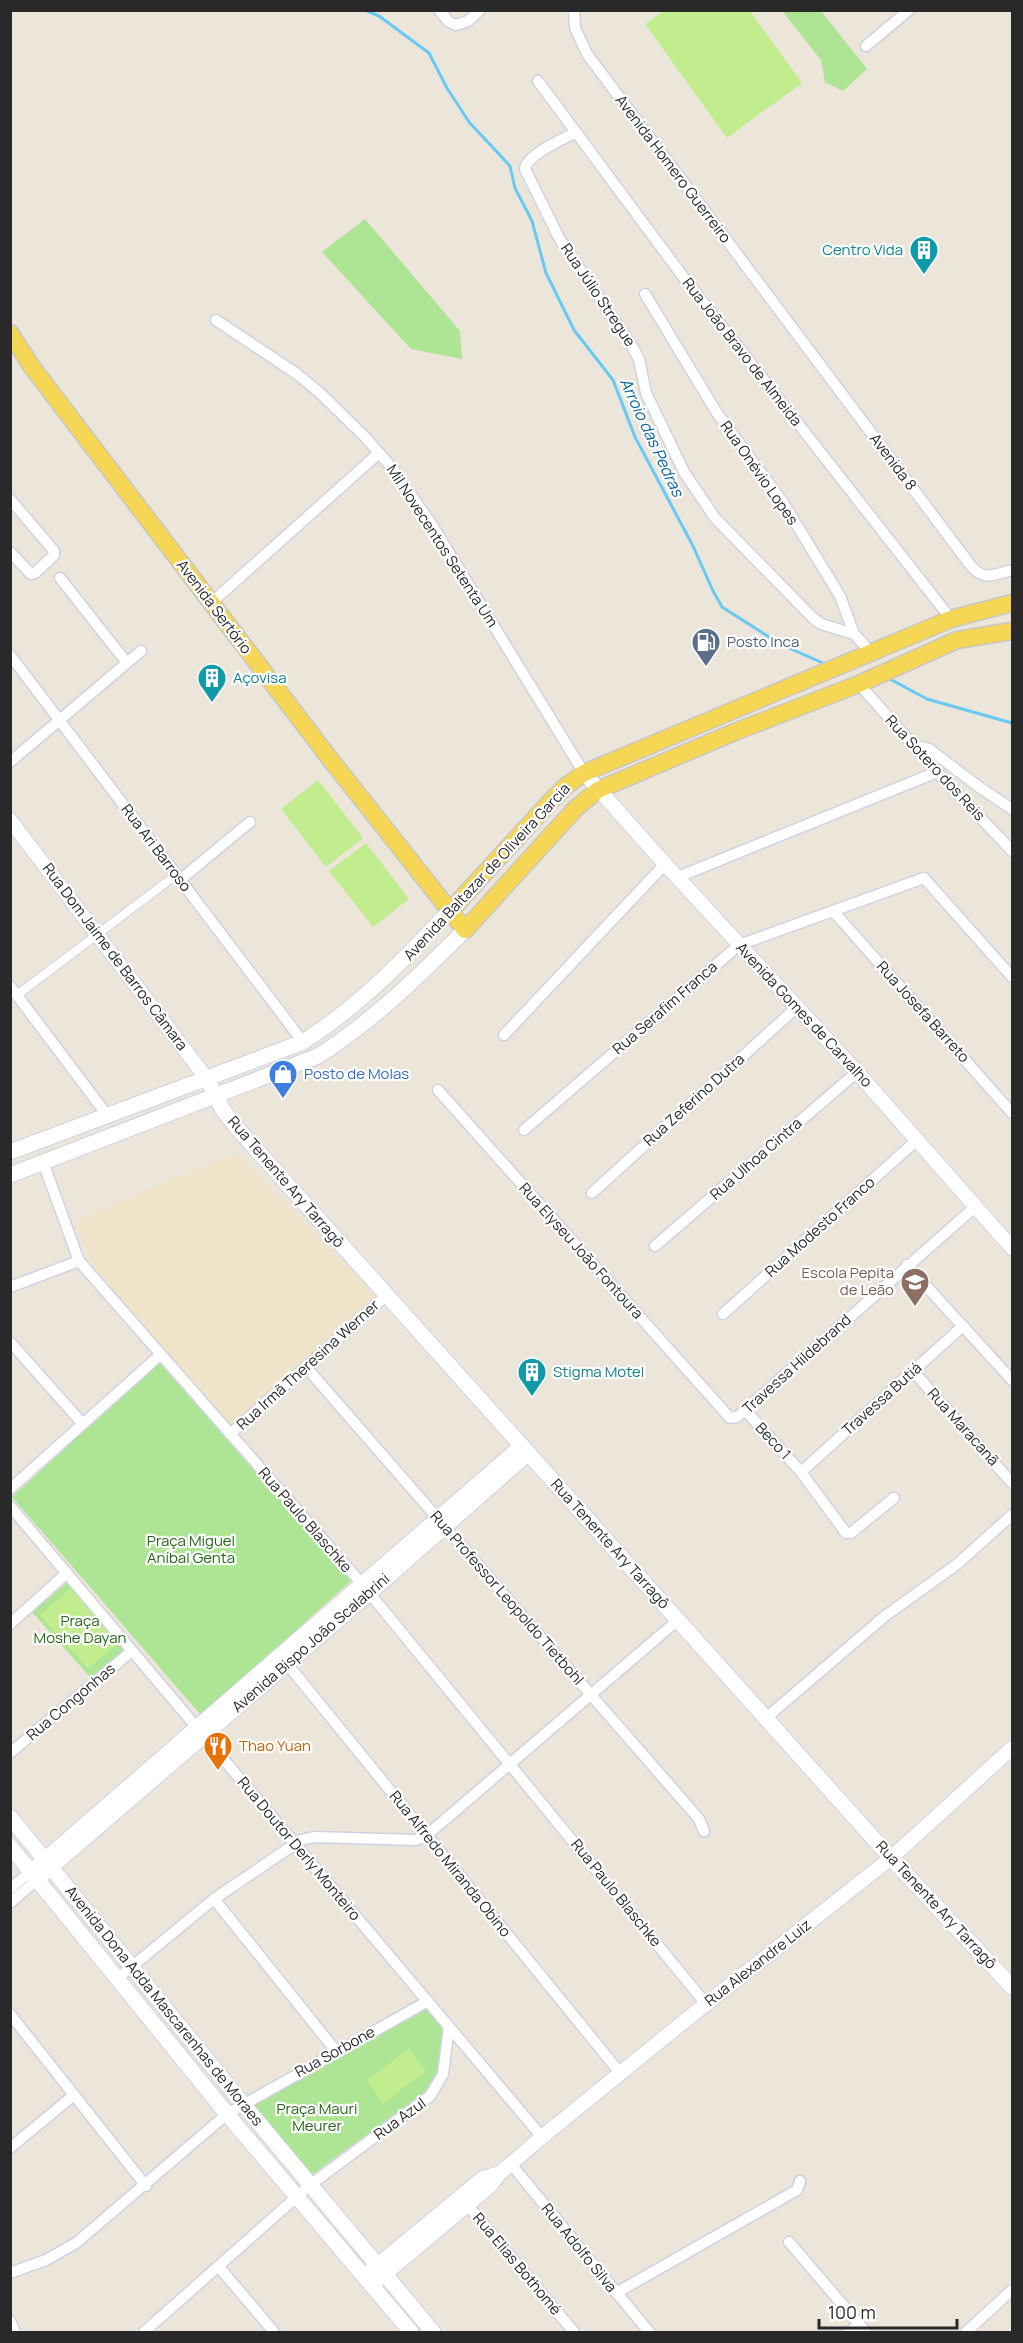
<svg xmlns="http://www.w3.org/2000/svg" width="1023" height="2343" font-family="Manrope,sans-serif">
	<rect width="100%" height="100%" fill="#ece5da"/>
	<polygon fill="#efe4c9" points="236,1153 376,1297 231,1426 90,1263 76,1220"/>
	<g fill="#ade594">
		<polygon points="782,11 821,11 867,69 843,91 825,82 821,60"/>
		<polygon points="365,219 460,331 462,359 411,349 322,252"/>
		<polygon points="159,1362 351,1581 201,1715 12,1497"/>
		<polygon points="69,1581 127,1647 91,1678 32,1612"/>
		<polygon points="429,2006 446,2027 437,2083 310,2176 252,2105"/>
	</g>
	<g fill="#c2ed8f">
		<polygon points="665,10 750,11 802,83 727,138 645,24"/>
		<polygon points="318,780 363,838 326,867 281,809"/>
		<polygon points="366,843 409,899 373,927 329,871"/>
		<polygon points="71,1588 119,1642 88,1669 40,1615"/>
		<polygon points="409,2049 426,2071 383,2103 367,2080"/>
	</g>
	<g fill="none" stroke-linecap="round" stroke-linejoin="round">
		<g stroke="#68c9f3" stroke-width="3">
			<polyline points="365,10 379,16 429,53 447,88 469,122 510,166 515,188 532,221 546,273 574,330 613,380 635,437 693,546 713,591 722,607 780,644 825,664"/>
			<polyline points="888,678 927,699 1012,723"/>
		</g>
		<g stroke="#cfd2e3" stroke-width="10">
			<polyline id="pedestrian" points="17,995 176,875"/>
		</g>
		<g stroke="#cfd2e3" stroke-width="13">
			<g id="minor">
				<polyline points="439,10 449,22 456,25 468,21 480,10"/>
				<path d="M574,10l1,18 12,26 384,512c14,16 24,8 41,4"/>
				<polyline points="866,46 909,10"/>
				<polyline points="538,81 681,274 951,619"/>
				<path d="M576,132c-13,7 -50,23 -51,37l34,69 74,110 6,11 7,34 38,79 31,46 98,100 8,6 33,10"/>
				<polyline points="645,294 717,413 784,504 840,596 854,634 871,652"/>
				<polyline points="216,320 297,374 320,393 365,437 393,469 432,525 584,773"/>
				<polyline points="10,499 54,551 54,555 35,573 31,574 10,552"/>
				<polyline points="60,578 127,663"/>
				<polyline points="211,603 379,453"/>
				<polyline points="10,655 303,1042"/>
				<polyline points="859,684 937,772 1012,851"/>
				<polyline points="914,746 929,749 979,787 1012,809"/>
				<polyline points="10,762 141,651"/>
				<polyline points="678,877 937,772"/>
				<polyline points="180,880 250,822"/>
				<polyline points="833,911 1012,1113"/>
				<polyline points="10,986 107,1115"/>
				<polyline points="504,1035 665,864"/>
				<polyline points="438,1090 730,1418 737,1417 745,1410 976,1206"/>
				<polyline points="524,1130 739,945 924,878 1012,977"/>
				<polyline points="43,1162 79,1261 362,1584 706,2004"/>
				<polyline points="592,1193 797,1007"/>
				<polyline points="655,1246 857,1072"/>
				<polyline points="907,1265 1012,1380"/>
				<polyline points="10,1287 79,1261"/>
				<polyline points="723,1314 917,1140"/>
				<polyline points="10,1342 83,1424"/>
				<polyline points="306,1367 699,1819 704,1831"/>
				<polyline points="913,1371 1012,1483"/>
				<polyline points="745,1410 801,1472 846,1533 851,1533 894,1498"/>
				<polyline points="230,1434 387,1295"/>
				<polyline points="801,1472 963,1326"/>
				<polyline points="10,1489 160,1355"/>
				<polyline points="10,1506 542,2137"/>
				<polyline points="10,1624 67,1573"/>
				<polyline points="284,1660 621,2074"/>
				<polyline points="766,1718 885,1616 956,1565 1012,1515"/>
				<polyline points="10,1753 132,1651"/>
				<polyline points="10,1889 31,1871"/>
				<polyline points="214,1899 336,2051"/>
				<polyline points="10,1903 38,1879"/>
				<polyline points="118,1978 214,1899 301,1840 314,1837 416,1840 427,1835 678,1620"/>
				<polyline points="10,2014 146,2186"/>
				<polyline points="10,2148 74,2095"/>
				<polyline points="511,2164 649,2332"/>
				<polyline points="464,2201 574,2332"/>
				<polyline points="789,2242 866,2332"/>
				<polyline points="219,2267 274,2332"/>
				<polyline points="10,2273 46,2260 76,2243 227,2114 428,2001"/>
				<polyline points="616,2293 797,2190 800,2181"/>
				<polyline points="10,2321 15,2332"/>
				<polyline points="144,2332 310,2185 430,2096 443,2074 449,2027"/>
				<polyline points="848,2332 860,2325"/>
				<polyline points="966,2332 1012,2290"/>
			</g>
		</g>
		<g stroke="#cfd2e3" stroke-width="16">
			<g id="tertiary">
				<polyline points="584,773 665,864 857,1072 1012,1248"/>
				<polyline points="10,820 207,1079"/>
				<polyline points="31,1871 522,1445"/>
				<polyline points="38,1879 369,1594 529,1453"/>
				<polyline points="369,2272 483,2178 500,2173"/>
				<polyline points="371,2286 490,2186 500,2173 542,2137 687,2019 891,1858 1012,1748"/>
			</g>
		</g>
		<g stroke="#cfd2e3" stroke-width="17">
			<g id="secondary">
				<polyline points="207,1079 223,1110 237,1128 891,1858 1012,1987"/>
				<path d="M10,1152l293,-110c56,-36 101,-82 146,-130"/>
				<path d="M10,1175l308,-119c55,-35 101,-80 147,-126"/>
				<polyline points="10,1817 243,2104 433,2332"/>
				<polyline points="10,1846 227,2114 411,2332"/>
			</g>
		</g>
		<g stroke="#c7c7c7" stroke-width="19">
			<g id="primary">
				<polyline points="10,333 32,367 327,755 465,930 576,808 598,790 737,731 859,684 957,640 1012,631"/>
				<polyline points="449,912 549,803 566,786 584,773 951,619 1012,603"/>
			</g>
		</g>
		<use href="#pedestrian" stroke="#fff" stroke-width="8"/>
		<use href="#minor" stroke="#fff" stroke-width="10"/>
		<use href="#tertiary" stroke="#fff" stroke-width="14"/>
		<use href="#secondary" stroke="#fff" stroke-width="15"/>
		<use href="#primary" stroke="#f6d655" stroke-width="16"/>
	</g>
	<defs>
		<g id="building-pin" transform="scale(1.5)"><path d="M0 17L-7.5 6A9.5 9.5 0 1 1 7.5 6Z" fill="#0f9aa8" stroke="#fff"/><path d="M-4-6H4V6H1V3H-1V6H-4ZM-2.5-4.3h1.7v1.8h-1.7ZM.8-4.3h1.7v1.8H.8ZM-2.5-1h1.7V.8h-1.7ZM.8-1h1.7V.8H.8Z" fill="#fff"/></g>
		<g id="fuel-pin" transform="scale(1.5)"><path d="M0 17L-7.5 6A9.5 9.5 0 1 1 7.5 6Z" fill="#5c6f8a" stroke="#fff"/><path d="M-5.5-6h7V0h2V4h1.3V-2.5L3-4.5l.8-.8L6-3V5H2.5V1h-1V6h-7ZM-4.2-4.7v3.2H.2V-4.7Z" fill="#fff"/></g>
		<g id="shop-pin" transform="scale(1.5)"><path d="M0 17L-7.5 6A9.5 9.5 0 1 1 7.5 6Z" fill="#3f7fe0" stroke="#fff"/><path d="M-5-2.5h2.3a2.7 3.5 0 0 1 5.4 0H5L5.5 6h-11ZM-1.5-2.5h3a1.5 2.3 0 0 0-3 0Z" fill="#fff"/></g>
		<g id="school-pin" transform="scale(1.5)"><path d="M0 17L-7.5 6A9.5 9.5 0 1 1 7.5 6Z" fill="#8d6e63" stroke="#fff"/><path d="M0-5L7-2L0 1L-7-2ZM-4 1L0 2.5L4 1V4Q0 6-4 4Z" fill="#fff"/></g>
		<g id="restaurant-pin" transform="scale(1.5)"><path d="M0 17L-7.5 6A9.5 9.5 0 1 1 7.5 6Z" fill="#e8710a" stroke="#fff"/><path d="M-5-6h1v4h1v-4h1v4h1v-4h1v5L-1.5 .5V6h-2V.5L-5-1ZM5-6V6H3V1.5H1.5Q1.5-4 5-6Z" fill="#fff"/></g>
	</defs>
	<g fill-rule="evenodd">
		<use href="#building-pin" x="924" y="250"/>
		<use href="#fuel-pin" x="706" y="642"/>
		<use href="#building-pin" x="212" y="678"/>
		<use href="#shop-pin" x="283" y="1074"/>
		<use href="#school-pin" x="915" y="1282"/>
		<use href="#building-pin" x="532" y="1372"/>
		<use href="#restaurant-pin" x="218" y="1746"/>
	</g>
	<g text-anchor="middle" stroke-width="4.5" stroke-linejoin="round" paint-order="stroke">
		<g font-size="15" fill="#292929" stroke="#fff">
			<text transform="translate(673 169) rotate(53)" y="5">Avenida Homero Guerreiro</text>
			<text transform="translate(598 295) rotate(56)" y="5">Rua Júlio Stregue</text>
			<text transform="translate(742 352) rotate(52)" y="5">Rua João Bravo de Almeida</text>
			<text transform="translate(893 462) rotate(53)" y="5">Avenida 8</text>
			<text transform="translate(759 473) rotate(55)" y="5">Rua Onévio Lopes</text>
			<text transform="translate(442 546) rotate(57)" y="5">Mil Novecentos Setenta Um</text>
			<text transform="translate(214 607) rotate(53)" y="5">Avenida Sertório</text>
			<text transform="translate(935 768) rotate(47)" y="5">Rua Sotero dos Reis</text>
			<text transform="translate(156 848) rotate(53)" y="5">Rua Ari Barroso</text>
			<text transform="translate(487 872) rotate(-47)" y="5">Avenida Baltazar de Oliveira Garcia</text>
			<text transform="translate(115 957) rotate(53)" y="5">Rua Dom Jaime de Barros Câmara</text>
			<text transform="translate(665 1008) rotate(-41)" y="5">Rua Serafim Franca</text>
			<text transform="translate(923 1012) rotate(48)" y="5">Rua Josefa Barreto</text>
			<text transform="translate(804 1015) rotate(47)" y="5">Avenida Gomes de Carvalho</text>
			<text transform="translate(694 1100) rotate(-42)" y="5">Rua Zeferino Dutra</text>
			<text transform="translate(756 1159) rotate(-41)" y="5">Rua Ulhoa Cintra</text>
			<text transform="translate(286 1182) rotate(49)" y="5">Rua Tenente Ary Tarragô</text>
			<text transform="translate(820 1227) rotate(-42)" y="5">Rua Modesto Franco</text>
			<text transform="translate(581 1251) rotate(48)" y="5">Rua Elyseu João Fontoura</text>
			<text transform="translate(797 1364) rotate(-42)" y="5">Travessa Hildebrand</text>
			<text transform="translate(308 1365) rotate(-42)" y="5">Rua Irmã Theresina Werner</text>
			<text transform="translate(882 1399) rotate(-42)" y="5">Travessa Butiá</text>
			<text transform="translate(963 1427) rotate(48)" y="5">Rua Maracanã</text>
			<text transform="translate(773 1441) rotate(47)" y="5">Beco 1</text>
			<text transform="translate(305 1520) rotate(49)" y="5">Rua Paulo Blaschke</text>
			<text transform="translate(610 1544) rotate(48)" y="5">Rua Tenente Ary Tarragô</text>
			<text transform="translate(507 1598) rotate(49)" y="5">Rua Professor Leopoldo Tietbohl</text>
			<text transform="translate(311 1643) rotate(-41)" y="5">Avenida Bispo João Scalabrini</text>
			<text transform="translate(71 1702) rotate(-40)" y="5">Rua Congonhas</text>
			<text transform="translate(299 1849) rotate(50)" y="5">Rua Doutor Derly Monteiro</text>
			<text transform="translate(450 1864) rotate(51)" y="5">Rua Alfredo Miranda Obino</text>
			<text transform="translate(616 1893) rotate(51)" y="5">Rua Paulo Blaschke</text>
			<text transform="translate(936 1905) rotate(47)" y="5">Rua Tenente Ary Tarragô</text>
			<text transform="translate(758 1963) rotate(-38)" y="5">Rua Alexandre Luiz</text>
			<text transform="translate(164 2006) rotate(51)" y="5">Avenida Dona Adda Mascarenhas de Moraes</text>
			<text transform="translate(335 2052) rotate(-29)" y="5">Rua Sorbone</text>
			<text transform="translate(400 2119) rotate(-36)" y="5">Rua Azul</text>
			<text transform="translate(579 2248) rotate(51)" y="5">Rua Adolfo Silva</text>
			<text transform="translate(517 2264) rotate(50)" y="5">Rua Elias Bothomé</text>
		</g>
		<g font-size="15" fill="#0d838f" stroke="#fff" text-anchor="start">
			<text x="903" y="255" text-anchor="end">Centro Vida</text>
			<text x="233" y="683">Açovisa</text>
			<text x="553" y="1377">Stigma Motel</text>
		</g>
		<g font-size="15" fill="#4e5e75" stroke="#fff" text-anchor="start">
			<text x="727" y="647">Posto Inca</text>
		</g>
		<g font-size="15" fill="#366cbe" stroke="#fff" text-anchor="start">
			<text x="304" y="1079">Posto de Molas</text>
		</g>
		<g font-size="15" fill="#785e54" stroke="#fff" text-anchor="end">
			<text x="894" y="1278">Escola Pepita<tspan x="894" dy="17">de Leão</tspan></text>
		</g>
		<g font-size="15" fill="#256817" stroke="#fff">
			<text x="191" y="1546">Praça Miguel<tspan x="191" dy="17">Aníbal Genta</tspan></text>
			<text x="80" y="1626">Praça<tspan x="80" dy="17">Moshe Dayan</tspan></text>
			<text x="317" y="2114">Praça Mauri<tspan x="317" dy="17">Meurer</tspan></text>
		</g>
		<g font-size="15" fill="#c56008" stroke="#fff" text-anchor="start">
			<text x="239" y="1751">Thao Yuan</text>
		</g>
		<g font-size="16" font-style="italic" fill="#08659e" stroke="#fff">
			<text transform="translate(652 437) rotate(65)" y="6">Arroio das Pedras</text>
		</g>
	</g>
	<rect width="1023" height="2343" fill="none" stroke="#292929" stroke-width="24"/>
	<path d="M819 2319v9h138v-9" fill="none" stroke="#292929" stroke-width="3"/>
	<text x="828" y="2319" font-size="18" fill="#292929" stroke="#ffffff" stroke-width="4.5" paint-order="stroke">100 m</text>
</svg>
